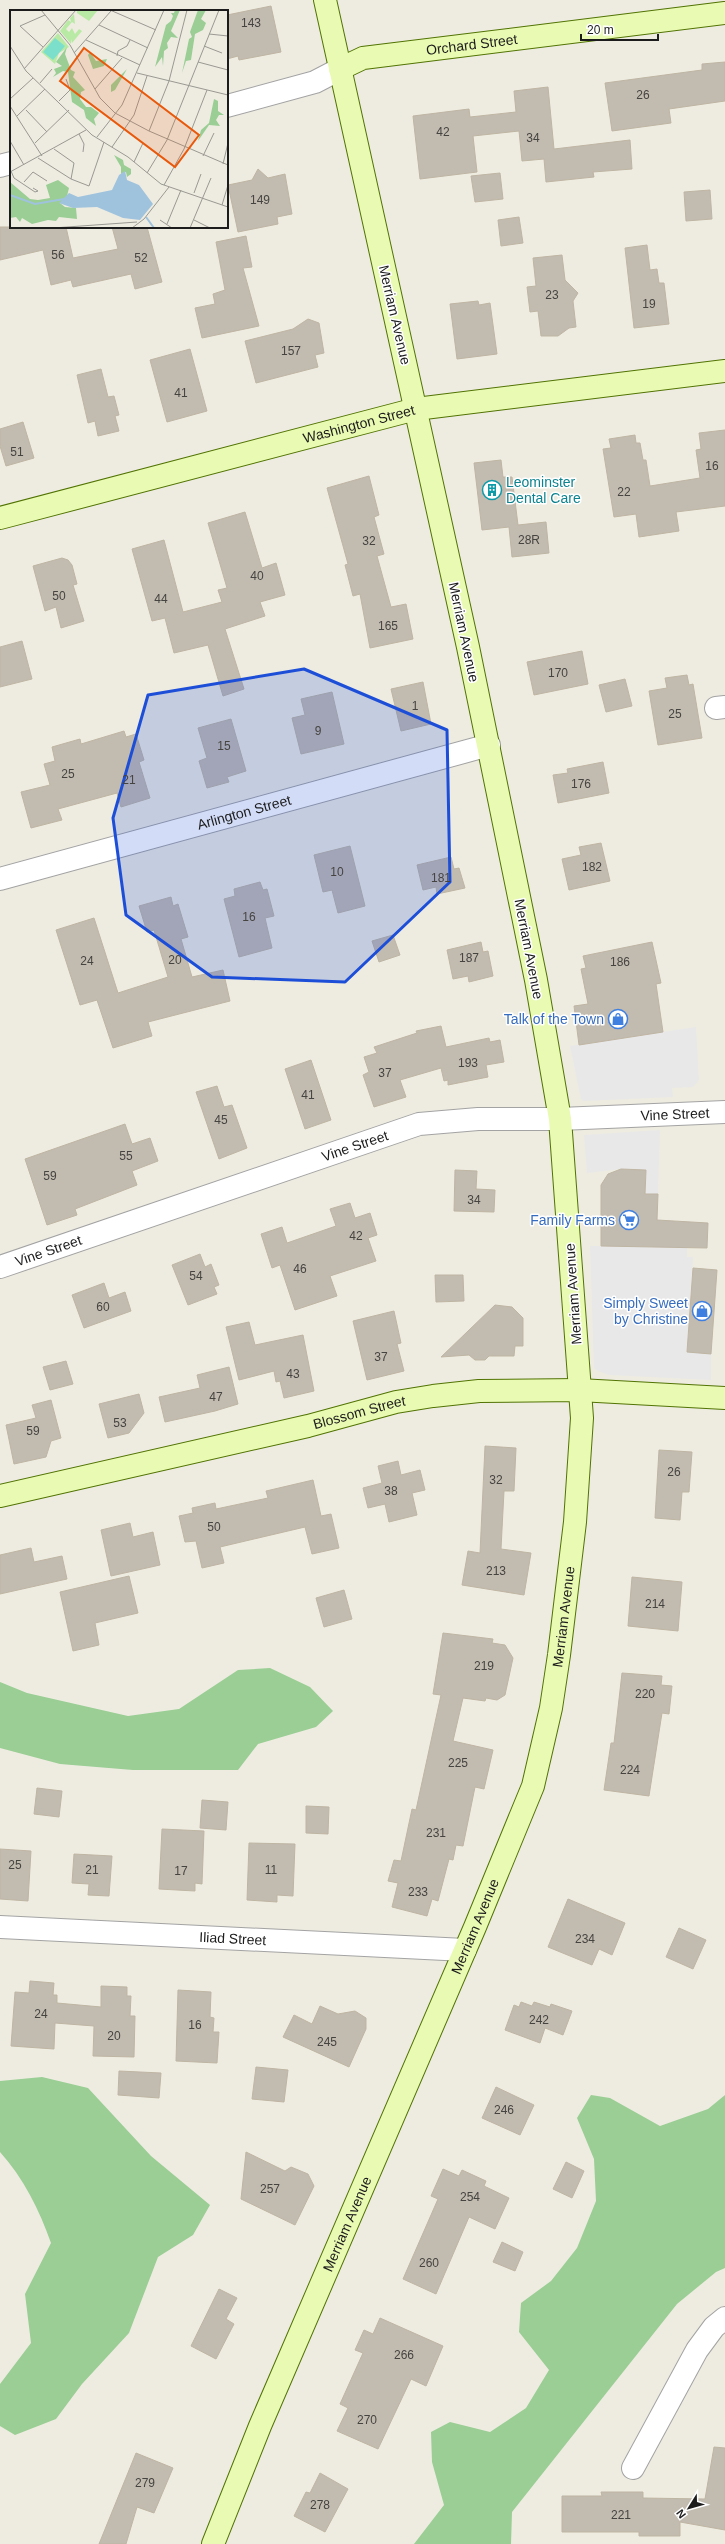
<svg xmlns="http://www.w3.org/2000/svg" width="725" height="2544" font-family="Helvetica,sans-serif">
	<rect width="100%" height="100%" fill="#eeece1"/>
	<g fill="#9ace94">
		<polygon points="270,1668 310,1687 333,1711 316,1727 258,1744 238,1770 133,1770 60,1764 0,1748 0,1682 27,1693 128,1716 179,1709 238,1670"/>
		<path d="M42,2077l46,11 63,68 59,49 -17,30 -35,22 -29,76 -47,51 -26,35 -41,16 -15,-9v-42l31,-41 -6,-49 26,-51c-12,-34 -27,-64 -51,-91v-71z"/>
		<polygon points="591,2095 610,2098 660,2126 708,2109 725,2095 725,2268 716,2272 677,2304 512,2512 511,2544 414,2544 444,2505 432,2462 431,2432 450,2422 490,2432 526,2408 549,2370 519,2332 521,2303 551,2281 577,2248 596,2201 594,2159 577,2118"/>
	</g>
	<g fill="#e8e8e8">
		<polygon points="696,1027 699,1080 693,1087 672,1088 673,1097 584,1101 581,1099 570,1046"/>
		<polygon points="660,1130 658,1194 645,1194 646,1170 621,1169 587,1173 584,1135"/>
		<polygon points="590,1246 687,1247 687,1257 693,1257 687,1352 711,1354 711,1380 609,1375 596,1370 594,1367"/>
	</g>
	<g fill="#c2bbb0" stroke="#bfb5a3">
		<polygon points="271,6 281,52 239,60 238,56 227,59 227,15"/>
		<polygon points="725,62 725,101 669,109 671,123 612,131 605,83 702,70 702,64"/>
		<polygon points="548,87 554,149 630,140 632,169 593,172 594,177 546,182 544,159 522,161 519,131 473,136 477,172 420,179 413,116 469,109 470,117 516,112 514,91"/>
		<polygon points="258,169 268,178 285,174 292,214 277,217 278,224 238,232 228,185 252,180"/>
		<polygon points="500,173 503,199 475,202 471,176"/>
		<polygon points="710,190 712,219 686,221 684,192"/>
		<polygon points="519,217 523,243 501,246 498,220"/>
		<polygon points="0,227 66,227 73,258 118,249 112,227 147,227 162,282 135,289 131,274 73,287 71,280 51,285 43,250 0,260"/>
		<polygon points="246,236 252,267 243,268 259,326 202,338 195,308 215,304 213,294 225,290 216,242"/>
		<polygon points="647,245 650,270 657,269 659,283 664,283 669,324 634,328 625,248"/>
		<polygon points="562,255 565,280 578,293 573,301 576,327 569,328 558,336 541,336 538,311 530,312 527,287 536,286 533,258"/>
		<polygon points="478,301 479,305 490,303 497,354 457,359 450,304"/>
		<polygon points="308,319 319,323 324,353 315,355 318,367 256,383 245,341 293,329"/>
		<polygon points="190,349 207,411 167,422 150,360"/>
		<polygon points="101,369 108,397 114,396 119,415 115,416 119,431 98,436 95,421 88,423 77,375"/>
		<polygon points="23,422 34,458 6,466 0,446 0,429"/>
		<polygon points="725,430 725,506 676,512 679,531 639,537 636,514 614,517 603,449 611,448 609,439 635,435 636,443 640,443 643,460 646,460 650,486 700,478 696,450 701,449 699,433"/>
		<polygon points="501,460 503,477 512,477 518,525 546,522 549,553 512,557 509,527 482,530 474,463"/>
		<polygon points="369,476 379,515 374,517 384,554 377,556 391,607 406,604 413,639 370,648 360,594 353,596 345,565 348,564 327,488"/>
		<polygon points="245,512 262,568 276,563 285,595 260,602 265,616 225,629 244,689 223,696 208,645 174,653 165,618 152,621 132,549 164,540 183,612 222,602 218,590 227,588 208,523"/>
		<polygon points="62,558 68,560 72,565 77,584 73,585 84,621 61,628 56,607 45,611 33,566"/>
		<polygon points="22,641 32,679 0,687 0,647"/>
		<polygon points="582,651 588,684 534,695 527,662"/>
		<polygon points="687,675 689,685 693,684 702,738 658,745 649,691 667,688 665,678"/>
		<polygon points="625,679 632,706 606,712 599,685"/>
		<polygon points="423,682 431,724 401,731 391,689"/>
		<polygon points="332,692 344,744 301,754 292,718 305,715 301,699"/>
		<polygon points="231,719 246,771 227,777 229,782 207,788 199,761 207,758 198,728"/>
		<polygon points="124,731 126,737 136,734 144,760 139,762 150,798 121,807 117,793 58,809 62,820 31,828 21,792 50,785 44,764 55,761 52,747 80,739 81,744"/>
		<polygon points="603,762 609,793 558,803 553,775 568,773 567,769"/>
		<polygon points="601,843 610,881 569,890 562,859 581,855 579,847"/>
		<polygon points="350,846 365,906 338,913 332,890 323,892 314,855"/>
		<polygon points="451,857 454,869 459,868 465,888 437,894 436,887 423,890 417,865"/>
		<polygon points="260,882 263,890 267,889 274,916 265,918 272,948 239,957 224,899 235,896 234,889"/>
		<polygon points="171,897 173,906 178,904 188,937 181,939 192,977 223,970 230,1001 148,1022 152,1036 113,1048 97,1000 80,1005 56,930 94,918 118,993 168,977 154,930 147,932 139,906"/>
		<polygon points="393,935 400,955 379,962 372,941"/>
		<polygon points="481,942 483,952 488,951 493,976 469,982 468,976 453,979 447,950"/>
		<polygon points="652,942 661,983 656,984 663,1032 579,1045 574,1006 588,1004 581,969 586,968 583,956"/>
		<polygon points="441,1026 446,1047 489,1038 490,1042 500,1040 504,1062 486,1065 488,1077 448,1085 448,1080 444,1081 441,1068 400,1080 406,1097 374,1107 363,1075 369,1072 364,1057 377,1053 374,1047 417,1033 416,1031"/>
		<polygon points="311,1060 331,1120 305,1129 285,1069"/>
		<polygon points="217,1086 224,1107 232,1105 247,1148 219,1159 196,1092"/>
		<polygon points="125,1124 132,1144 150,1138 158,1161 132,1171 137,1185 75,1209 77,1215 47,1225 25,1159"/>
		<polygon points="621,1169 646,1170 645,1194 658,1194 657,1220 708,1223 707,1248 601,1246 601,1185 608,1174"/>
		<polygon points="455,1170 477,1171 476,1189 495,1190 494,1212 454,1211"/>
		<polygon points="350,1203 355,1218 370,1213 377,1235 368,1238 376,1261 330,1276 337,1296 295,1310 280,1265 272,1268 261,1234 282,1227 287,1243 336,1226 330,1209"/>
		<polygon points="200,1254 205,1267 211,1264 219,1285 214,1287 217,1294 188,1305 172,1265"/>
		<polygon points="693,1268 717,1270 711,1354 687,1352"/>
		<polygon points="435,1275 463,1275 464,1301 436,1302"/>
		<polygon points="104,1283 109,1298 125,1292 131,1311 84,1328 72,1295"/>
		<polygon points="495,1305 512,1307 523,1318 523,1346 515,1346 514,1356 489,1356 485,1360 475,1360 469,1355 441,1357"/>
		<polygon points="394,1311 401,1343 397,1344 404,1371 367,1380 353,1321"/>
		<polygon points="249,1322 255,1345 303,1335 314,1391 284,1398 280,1381 276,1382 274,1371 239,1380 226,1327"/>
		<polygon points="66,1361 73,1384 50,1390 43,1367"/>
		<polygon points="229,1367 238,1404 215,1411 165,1422 159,1397 200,1388 197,1375"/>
		<polygon points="139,1394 144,1413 129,1433 108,1438 99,1404"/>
		<polygon points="51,1400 61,1438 51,1441 46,1457 14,1464 6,1425 36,1418 32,1405"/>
		<polygon points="485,1446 516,1448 514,1491 504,1491 501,1549 531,1553 524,1595 462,1585 468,1551 480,1553"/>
		<polygon points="659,1450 692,1452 689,1492 682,1492 680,1520 655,1518"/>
		<polygon points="398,1461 401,1475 420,1470 425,1490 412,1493 417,1515 389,1522 385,1504 368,1508 363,1488 382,1483 378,1466"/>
		<polygon points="313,1480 321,1516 331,1514 339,1548 312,1554 305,1527 220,1547 224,1563 202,1568 196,1541 185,1542 179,1516 193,1513 192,1508 215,1503 216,1509 268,1498 266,1491"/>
		<polygon points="130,1523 133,1537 153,1532 160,1565 111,1576 101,1530"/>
		<polygon points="31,1548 34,1562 62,1556 67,1579 0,1594 0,1555"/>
		<polygon points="129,1576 138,1613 95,1623 99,1645 73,1651 60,1592"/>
		<polygon points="632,1577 682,1582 678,1631 628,1626"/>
		<polygon points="344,1590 352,1619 324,1627 316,1598"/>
		<polygon points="443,1633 493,1639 492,1643 505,1645 513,1658 505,1695 497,1700 486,1698 485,1701 463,1698 453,1741 493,1750 484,1789 475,1787 463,1846 456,1845 453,1860 449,1859 438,1901 432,1899 427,1916 392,1907 398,1883 388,1881 394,1860 401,1861 412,1809 416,1810 441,1695 433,1694"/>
		<polygon points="622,1673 662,1676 661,1685 672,1686 669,1714 662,1713 649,1796 604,1790 611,1743 614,1743"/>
		<polygon points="37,1788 62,1791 59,1817 34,1814"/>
		<polygon points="202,1800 228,1802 226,1830 200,1828"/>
		<polygon points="306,1806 329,1807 328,1834 306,1833"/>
		<polygon points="162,1829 204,1831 202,1884 195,1883 195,1891 159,1889"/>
		<polygon points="249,1843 295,1844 293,1896 277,1895 277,1902 247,1900"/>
		<polygon points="0,1849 31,1851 28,1901 0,1899"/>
		<polygon points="74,1854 112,1856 109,1896 88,1895 89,1884 72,1883"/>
		<polygon points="568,1899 625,1923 612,1955 599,1949 592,1965 548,1947"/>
		<polygon points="679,1928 706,1940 693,1969 666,1957"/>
		<polygon points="30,1981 54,1983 53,1995 57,1995 57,2003 101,2007 101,1986 127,1987 127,1996 131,1996 130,2016 135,2016 134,2057 93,2056 94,2026 55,2023 54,2049 11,2046 15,1992 29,1993"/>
		<polygon points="178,1990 211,1992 210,2017 214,2018 213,2032 219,2032 217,2063 176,2061"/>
		<polygon points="521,2002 532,2006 534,2002 550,2007 551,2004 572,2011 563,2035 545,2028 540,2043 505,2030 514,2005 519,2007"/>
		<polygon points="320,2006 338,2014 355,2011 366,2018 366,2029 349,2067 283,2037 294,2015 312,2024"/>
		<polygon points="256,2067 288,2070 284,2102 252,2099"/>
		<polygon points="119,2071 161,2073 159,2098 118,2095"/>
		<polygon points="496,2087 534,2105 520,2135 482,2118"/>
		<polygon points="246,2152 285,2171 291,2167 308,2174 314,2186 295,2225 241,2199"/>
		<polygon points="566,2162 584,2171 572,2198 553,2189"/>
		<polygon points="443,2169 459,2176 462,2170 486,2181 484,2186 509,2198 495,2229 469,2217 436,2294 403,2279 438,2199 431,2196"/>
		<polygon points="502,2242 523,2252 515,2271 493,2262"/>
		<polygon points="219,2289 237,2298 226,2319 234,2324 216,2359 191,2346"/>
		<polygon points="380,2318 443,2346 426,2386 411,2379 378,2449 337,2431 348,2408 340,2404 363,2353 355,2350 364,2330 373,2334"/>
		<polygon points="714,2447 725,2448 725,2530 680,2522 680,2536 639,2536 639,2532 562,2532 562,2496 602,2496 601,2492 643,2492 643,2498 705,2499"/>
		<polygon points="136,2453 173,2468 154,2513 137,2507 126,2544 99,2544"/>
		<polygon points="320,2473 348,2489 325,2532 294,2516 306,2492 310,2493"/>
	</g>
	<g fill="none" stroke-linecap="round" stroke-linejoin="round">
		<g stroke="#a3a3a3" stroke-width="24">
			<g id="street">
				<polyline points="227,106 315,82 340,69"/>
				<polyline points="0,166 11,163"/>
				<polyline points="716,708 725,707"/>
				<path id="s1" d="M0,879l489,-134"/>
				<path id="s2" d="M0,1267l419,-143 59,-5h82l165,-7"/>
				<path id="s3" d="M0,1927l465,23"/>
				<polyline points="633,2468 697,2350 714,2327 725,2318"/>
			</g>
		</g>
		<g stroke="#517303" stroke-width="24">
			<g id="secondary">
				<path id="s4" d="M340,69l23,-11 362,-45"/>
				<path id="s5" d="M0,518l416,-109 309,-38"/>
				<path id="s6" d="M0,1496l308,-70 88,-24 37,-6 46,-5 100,-1 146,8"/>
				<path id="s7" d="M213,2544l47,-118 215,-499 58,-141 18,-78 8,-53 16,-133 7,-104 -22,-299 -24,-139 -68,-333 -143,-647"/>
			</g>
		</g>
		<use href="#street" stroke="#fff" stroke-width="22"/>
		<use href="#secondary" stroke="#e9fab2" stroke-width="22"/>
	</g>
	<path fill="#1d4ed8" fill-opacity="0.2" stroke="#1d4ed8" stroke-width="3" stroke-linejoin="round" d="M304,669l143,61 3,152 -105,100 -133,-5 -86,-62 -13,-97 35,-123z"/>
	<defs>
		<g id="building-ring" transform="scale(1)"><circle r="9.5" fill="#fff" stroke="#0f9aa8" stroke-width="1.5"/><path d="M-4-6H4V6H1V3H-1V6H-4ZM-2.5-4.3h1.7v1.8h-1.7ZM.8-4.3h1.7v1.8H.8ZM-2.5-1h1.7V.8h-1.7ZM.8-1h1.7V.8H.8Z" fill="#0f9aa8"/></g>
		<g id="shop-ring" transform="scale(1)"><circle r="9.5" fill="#fff" stroke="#3f7fe0" stroke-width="1.5"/><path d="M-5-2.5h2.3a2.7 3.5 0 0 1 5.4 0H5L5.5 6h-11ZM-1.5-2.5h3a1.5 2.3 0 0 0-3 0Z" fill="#3f7fe0"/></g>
		<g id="supermarket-ring" transform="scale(1)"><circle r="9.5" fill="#fff" stroke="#3f7fe0" stroke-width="1.5"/><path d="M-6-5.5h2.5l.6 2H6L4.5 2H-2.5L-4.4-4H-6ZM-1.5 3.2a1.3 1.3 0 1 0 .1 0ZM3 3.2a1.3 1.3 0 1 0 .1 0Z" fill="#3f7fe0"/></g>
	</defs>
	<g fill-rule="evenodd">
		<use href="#building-ring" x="492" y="490"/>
		<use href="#shop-ring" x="618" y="1019"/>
		<use href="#supermarket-ring" x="629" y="1220"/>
		<use href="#shop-ring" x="702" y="1311"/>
	</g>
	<g text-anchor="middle" stroke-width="3" stroke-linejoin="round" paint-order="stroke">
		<g font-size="12" fill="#464441">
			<text x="251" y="27">143</text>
			<text x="643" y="99">26</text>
			<text x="443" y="136">42</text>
			<text x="533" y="142">34</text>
			<text x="260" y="204">149</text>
			<text x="58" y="259">56</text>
			<text x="141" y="262">52</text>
			<text x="552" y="299">23</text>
			<text x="649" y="308">19</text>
			<text x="291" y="355">157</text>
			<text x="181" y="397">41</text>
			<text x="17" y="456">51</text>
			<text x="712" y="470">16</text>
			<text x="624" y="496">22</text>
			<text x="529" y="544">28R</text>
			<text x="369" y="545">32</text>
			<text x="257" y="580">40</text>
			<text x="59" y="600">50</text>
			<text x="161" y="603">44</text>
			<text x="388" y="630">165</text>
			<text x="558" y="677">170</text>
			<text x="415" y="710">1</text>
			<text x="675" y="718">25</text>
			<text x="318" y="735">9</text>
			<text x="224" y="750">15</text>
			<text x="68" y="778">25</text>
			<text x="129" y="784">21</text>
			<text x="581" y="788">176</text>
			<text x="592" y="871">182</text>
			<text x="337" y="876">10</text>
			<text x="441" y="882">181</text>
			<text x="249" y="921">16</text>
			<text x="469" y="962">187</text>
			<text x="175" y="964">20</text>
			<text x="87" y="965">24</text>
			<text x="620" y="966">186</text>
			<text x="468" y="1067">193</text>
			<text x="385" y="1077">37</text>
			<text x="308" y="1099">41</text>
			<text x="221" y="1124">45</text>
			<text x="126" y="1160">55</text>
			<text x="50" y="1180">59</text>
			<text x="474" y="1204">34</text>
			<text x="356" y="1240">42</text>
			<text x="300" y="1273">46</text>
			<text x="196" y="1280">54</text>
			<text x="103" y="1311">60</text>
			<text x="381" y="1361">37</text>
			<text x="293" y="1378">43</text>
			<text x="216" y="1401">47</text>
			<text x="120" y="1427">53</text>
			<text x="33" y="1435">59</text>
			<text x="674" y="1476">26</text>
			<text x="496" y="1484">32</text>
			<text x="391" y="1495">38</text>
			<text x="214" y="1531">50</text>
			<text x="496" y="1575">213</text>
			<text x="655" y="1608">214</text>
			<text x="484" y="1670">219</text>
			<text x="645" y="1698">220</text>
			<text x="458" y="1767">225</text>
			<text x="630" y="1774">224</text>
			<text x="436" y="1837">231</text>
			<text x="15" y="1869">25</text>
			<text x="92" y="1874">21</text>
			<text x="271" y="1874">11</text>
			<text x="181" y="1875">17</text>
			<text x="418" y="1896">233</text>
			<text x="585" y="1943">234</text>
			<text x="41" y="2018">24</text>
			<text x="539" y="2024">242</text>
			<text x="195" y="2029">16</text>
			<text x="114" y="2040">20</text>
			<text x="327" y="2046">245</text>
			<text x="504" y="2114">246</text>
			<text x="270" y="2193">257</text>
			<text x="470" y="2201">254</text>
			<text x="429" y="2267">260</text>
			<text x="404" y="2359">266</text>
			<text x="367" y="2424">270</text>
			<text x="145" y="2487">279</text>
			<text x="320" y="2509">278</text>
			<text x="621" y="2519">221</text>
		</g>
		<g font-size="14" fill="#1c1c1c" stroke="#fff">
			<text dy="5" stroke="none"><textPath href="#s4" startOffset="135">Orchard Street</textPath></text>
			<text transform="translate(395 315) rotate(77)" y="5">Merriam Avenue</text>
			<text dy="5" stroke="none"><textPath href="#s5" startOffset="371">Washington Street</textPath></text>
			<text transform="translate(464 632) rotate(78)" y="5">Merriam Avenue</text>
			<text dy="5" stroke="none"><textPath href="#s1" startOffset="253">Arlington Street</textPath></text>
			<text transform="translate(529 949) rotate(79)" y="5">Merriam Avenue</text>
			<text dy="5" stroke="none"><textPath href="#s2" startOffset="699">Vine Street</textPath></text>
			<text dy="5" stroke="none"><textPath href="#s2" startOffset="375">Vine Street</textPath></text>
			<text dy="5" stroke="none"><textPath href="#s2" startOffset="51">Vine Street</textPath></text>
			<text transform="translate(573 1294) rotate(-94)" y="5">Merriam Avenue</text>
			<text dy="5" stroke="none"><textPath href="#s6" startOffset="369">Blossom Street</textPath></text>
			<text dy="5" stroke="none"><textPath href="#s7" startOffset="995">Merriam Avenue</textPath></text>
			<text dy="5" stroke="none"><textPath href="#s7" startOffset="671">Merriam Avenue</textPath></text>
			<text dy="5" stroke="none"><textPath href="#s3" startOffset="233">Iliad Street</textPath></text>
			<text dy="5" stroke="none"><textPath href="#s7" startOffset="347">Merriam Avenue</textPath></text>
		</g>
		<g font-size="14" fill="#0d838f" stroke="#fff" text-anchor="start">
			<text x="506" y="487">Leominster<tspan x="506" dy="16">Dental Care</tspan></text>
		</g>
		<g font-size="14" fill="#366cbe" stroke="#fff" text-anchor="end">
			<text x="604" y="1024">Talk of the Town</text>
			<text x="615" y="1225">Family Farms</text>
			<text x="688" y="1308">Simply Sweet<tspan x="688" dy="16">by Christine</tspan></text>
		</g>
	</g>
	<g transform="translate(10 10)">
		<rect width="218" height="218" fill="#eeece1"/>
		<path d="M67,0h21l-9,11 -12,-8zM64,4l1,10 -3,-2 -6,7 3,3 3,-4 3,6 4,-5 3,2 -10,12 -1,-4v5l-11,-13 8,-11 3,2 -1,-4zM48,23l11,14 -10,6 -4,11 -14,-12z" fill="#b9eaa5"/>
		<path d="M165,0h5l-9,21 7,7 -7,-1 -4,6 1,5 -4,3 -1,15 -1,-9 -7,10 11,-42 5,-4 2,-5 -2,-3h3zM188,0h8l-5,9 5,4 -3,7 -8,4 -4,26 -5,1 -4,12 7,-34 3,-2 -2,-5zM57,37l-2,7 6,16 4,2 -2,5 12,13 -4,2 -1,7 6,8h5l8,6 -5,6 2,7 -10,-8 -2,-8 -12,-8 -4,-30 -5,-1 -10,6 3,-4 -2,-4 8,-3 -6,-4zM80,42l6,9 11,-2 -3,7 -11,3 -5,-14zM117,59l-12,21 -4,2v-7zM204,89l4,2v10l6,4h-5l-3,5 4,6 -11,-1 -11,16 3,-11 8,-7zM104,145l9,5 1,5 7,4v5l-4,3 -1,-5 -5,2v-7zM48,170l11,8 -2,8 -7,7 5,4 11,1 1,11 -18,-2 -3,4 -8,-1 -16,4 -10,-6 -2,4 -4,-5 -6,1v-36l20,17 8,1 12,-2 -4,-13z" fill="#9ace94"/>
		<path d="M45,28l10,8 -12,14 -10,-8z" fill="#7cdfcc"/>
		<path d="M115,161l2,9 12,5 14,19 -13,16 -17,-2 -26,-11 -24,1 -14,-5 10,-10 9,4 34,-7 7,-15z" fill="#a0c3dd"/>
		<path fill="none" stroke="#a0c3dd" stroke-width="2" d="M0,185l25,9 29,-5M136,207l8,11"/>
		<path fill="none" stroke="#9a9992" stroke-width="1" d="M31,0l29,35 30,53 15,15 34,18 79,34M100,0l46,20M89,15l49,23M199,24l19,2M76,30l54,25M0,36l16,25 66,64 36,22 33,27 67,23M194,36l18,7M33,37l-23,-21 25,-11M64,43l37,-42M107,46l1,-5 9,-5 3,-6M188,52l30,8M14,59l52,-59M127,63l91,22M30,73l12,-14M85,79l27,-31M0,89l23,-21M49,91l11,-11 -4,-11M0,96l32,50M16,100l21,22M7,106l28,-27M139,121l20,-50 18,-71M69,124l5,10 -1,8M87,127l25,-32 42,-95M0,131l14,24M25,133l34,-33M102,137l22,-32 13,-39M44,139l20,14 -3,16M193,146l11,-23M28,148l33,21 18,7 15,-44M124,152l9,-19M213,154l5,-21M1,161l3,7 21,14 3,-1 -5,-3M0,162l76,-42M137,163l20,-33 52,-130M14,172l9,-10 14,9M154,175l20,-36 23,-59M184,183l7,-19M212,195l6,-20M150,210l12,8M184,210l16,8M157,214l14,-34M43,218l84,-6M122,218l12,-9 25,-32M180,218l21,-50"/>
		<path fill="#e8590c" fill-opacity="0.15" stroke="#e8590c" stroke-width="2" d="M74,38l115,87 -24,32 -115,-86z"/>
		<rect width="218" height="218" fill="none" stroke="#1c1c1c" stroke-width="2"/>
	</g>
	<g transform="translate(689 2508) rotate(233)" stroke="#ffffff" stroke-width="3" paint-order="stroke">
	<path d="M0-3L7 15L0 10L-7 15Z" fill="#1c1c1c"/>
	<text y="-6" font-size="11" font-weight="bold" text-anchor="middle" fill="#1c1c1c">N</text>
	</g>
	<path d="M581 34v6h77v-6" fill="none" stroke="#1c1c1c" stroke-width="2"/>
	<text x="587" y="34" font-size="12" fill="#1c1c1c" stroke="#ffffff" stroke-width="3" paint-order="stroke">20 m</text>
</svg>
